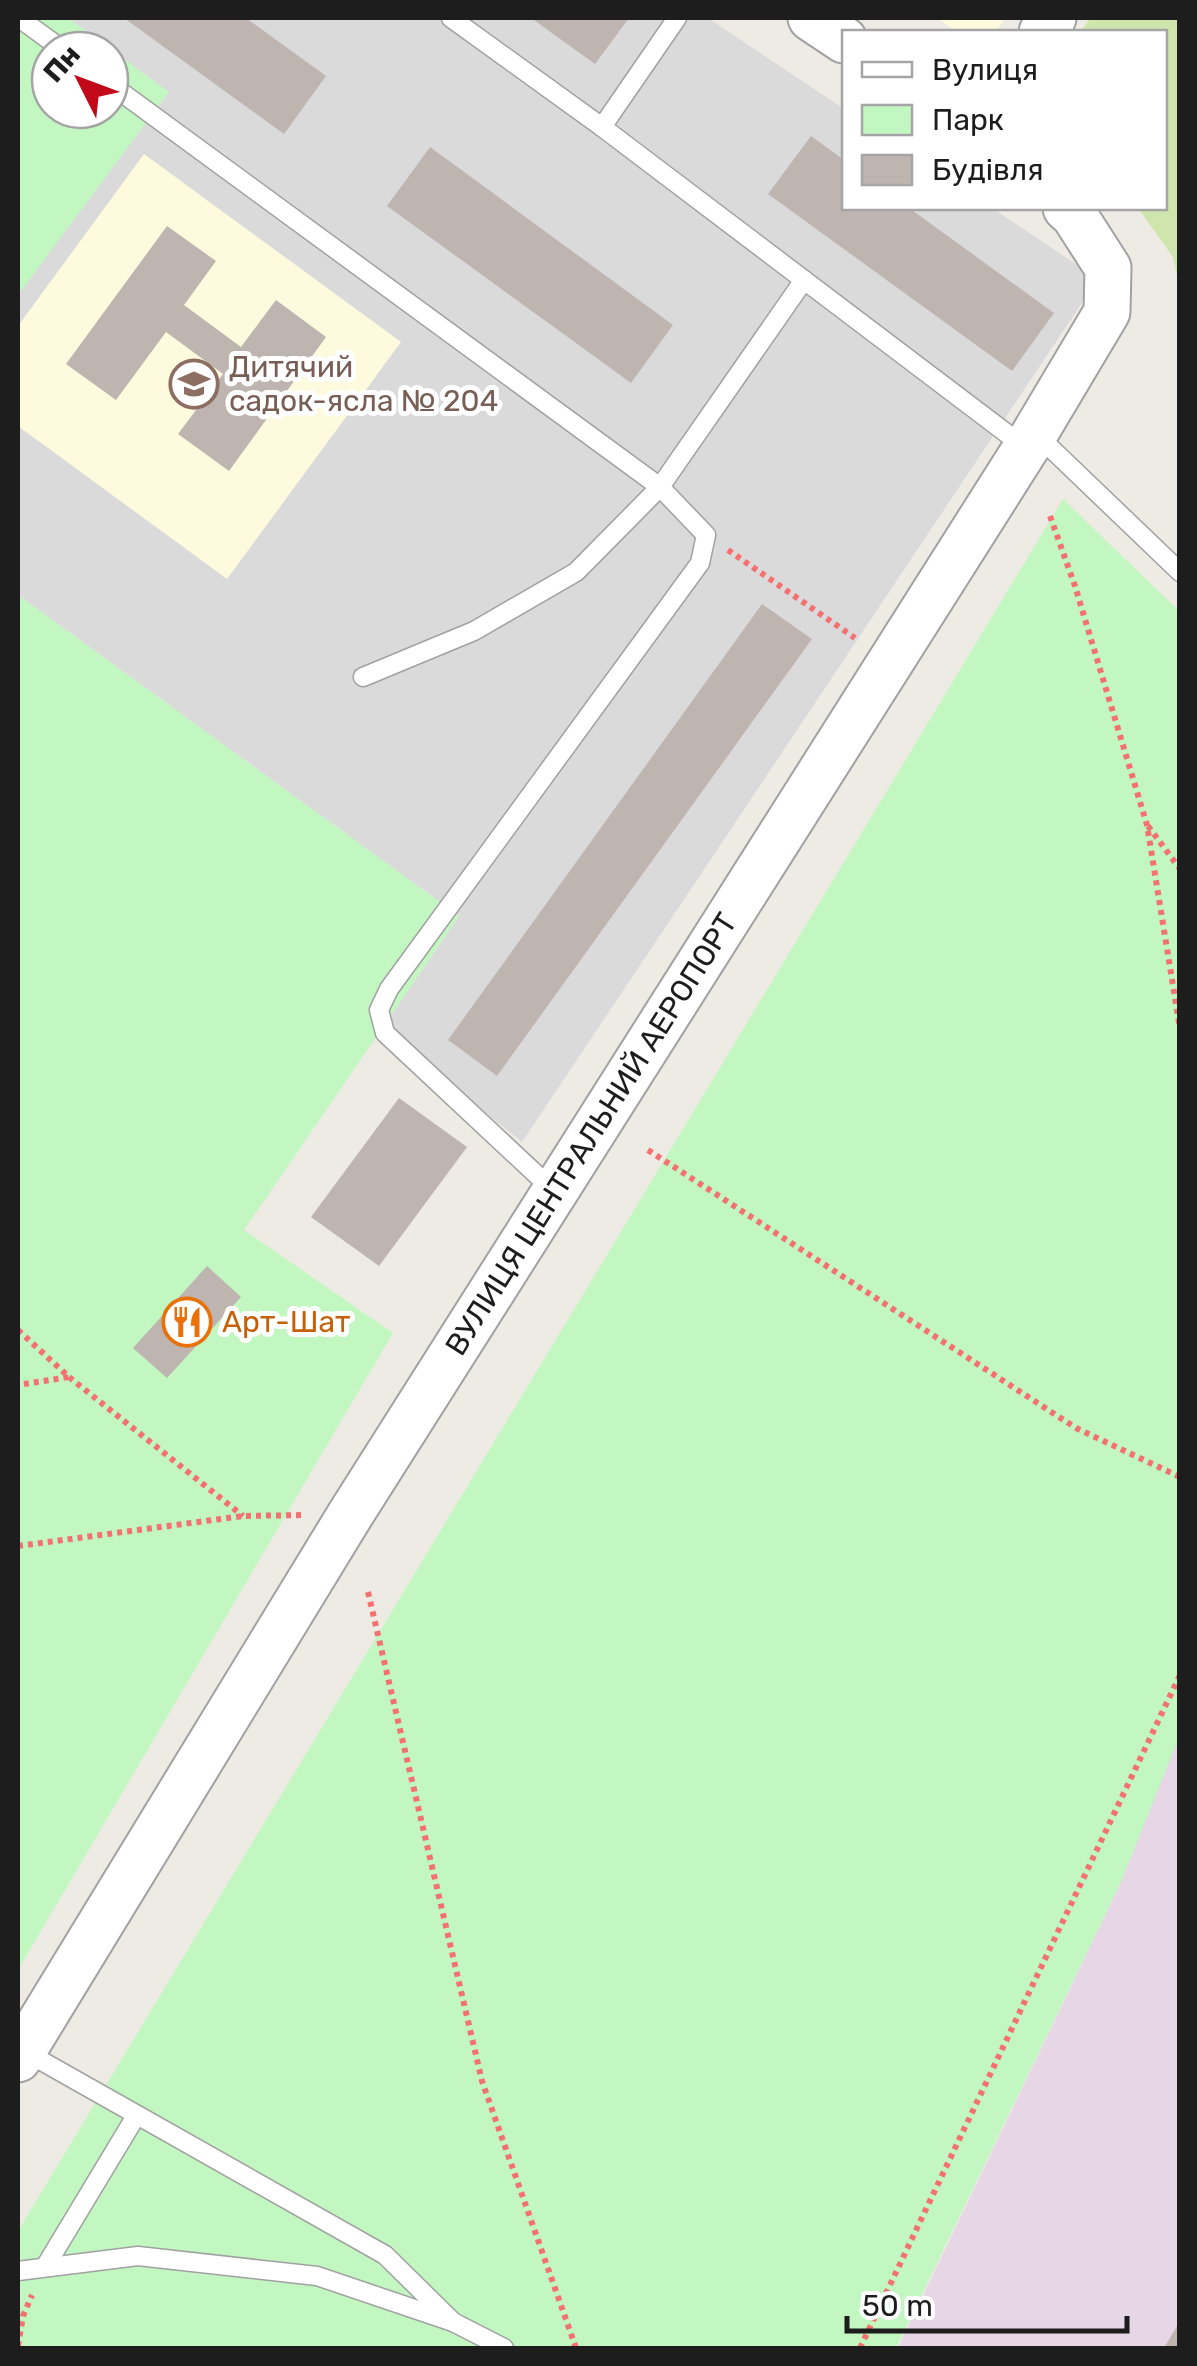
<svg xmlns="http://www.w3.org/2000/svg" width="1197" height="2366" font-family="Rubik,sans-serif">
	<rect width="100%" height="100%" fill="#eeeae4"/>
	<path fill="#dbdadb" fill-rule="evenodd" d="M18,18h690l136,91v99h148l106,71 -576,863 -141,-112 78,-114 -441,-321zM50,50h60v60h-60z"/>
	<polygon fill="#e7d6e5" points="1179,1734 1179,2348 898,2348 1121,1882"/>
	<g fill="#fdfade">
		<polygon points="937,18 1006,18 995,32 957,32"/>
		<polygon points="144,154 401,342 227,579 18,426 18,326"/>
	</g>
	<polygon fill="#cee6ac" points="1091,18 1179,18 1179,285 1173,257 1138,208 1164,208 1164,32 1080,32"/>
	<g fill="#c3f7c2" fill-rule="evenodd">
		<path d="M18,18h50l101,74 -151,203zM50,50h60v60h-60z"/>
		<polygon points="1063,499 1179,611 1179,1738 1121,1882 896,2348 18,2348 18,2231"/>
		<polygon points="18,595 459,916 244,1230 393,1333 18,1970"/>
	</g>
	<g fill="#beb5b0">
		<polygon points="124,18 246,18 326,76 284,134"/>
		<polygon points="531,18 629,18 595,64"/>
		<polygon points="811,136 844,160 844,208 909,208 1054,313 1012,371 768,194"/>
		<polygon points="430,147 673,325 631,383 387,206"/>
		<polygon points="167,226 216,261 184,305 241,347 276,300 326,337 229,471 178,434 223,374 166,332 116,400 66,364"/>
		<polygon points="762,604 812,639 497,1076 448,1040"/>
		<polygon points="399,1098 467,1147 379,1266 311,1217"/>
		<polygon points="207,1266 241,1297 167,1378 133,1348"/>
		<polygon points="1180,2321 1180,2348 1164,2348"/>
	</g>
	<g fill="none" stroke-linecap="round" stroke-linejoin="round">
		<g stroke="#a1a1a1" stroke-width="21">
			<g id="service">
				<polyline points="19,18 63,50"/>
				<polyline points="451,18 602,127 1026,448"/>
				<polyline points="110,84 660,487 706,535 700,563 389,989 379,1010 385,1033 554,1191"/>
				<polyline points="602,127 677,18"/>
				<polyline points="1035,433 1180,572"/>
				<polyline points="363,677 474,631 576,572 660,487 804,280"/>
				<polyline points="24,2051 385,2255 453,2322"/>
				<polyline points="45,2267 136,2116"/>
				<polyline points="18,2271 138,2256 317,2276 453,2322 504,2348"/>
			</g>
		</g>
		<g stroke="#a1a1a1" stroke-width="49">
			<g id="tertiary">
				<polyline points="811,18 844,40"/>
				<polyline points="1042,32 1053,18"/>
				<path id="s1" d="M18,2059l332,-544 676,-1067 81,-136 1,-44 -34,-53 -8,-7"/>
			</g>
		</g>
		<g stroke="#f37170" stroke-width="6" stroke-dasharray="5 5" stroke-linecap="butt">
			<polyline points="1050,516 1075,586 1147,825 1180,1029"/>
			<polyline points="728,550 855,638"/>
			<polyline points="1148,826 1180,869"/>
			<polyline points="648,1150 1076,1428 1180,1477"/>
			<polyline points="18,1330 69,1377 18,1385"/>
			<polyline points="69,1377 243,1516"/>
			<polyline points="18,1546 243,1516 304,1515"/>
			<polyline points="368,1592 482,2081 576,2348"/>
			<polyline points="18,2346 23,2316 32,2295"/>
			<polyline points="860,2348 1180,1675"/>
		</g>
		<use href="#service" stroke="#fff" stroke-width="18"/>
		<use href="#tertiary" stroke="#fff" stroke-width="45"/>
	</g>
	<defs>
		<g id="school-ring" transform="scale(2.5)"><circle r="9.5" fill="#fff" stroke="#8d6e63" stroke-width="1.5"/><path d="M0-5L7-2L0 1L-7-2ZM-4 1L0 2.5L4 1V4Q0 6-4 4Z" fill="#8d6e63"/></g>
		<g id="restaurant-ring" transform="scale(2.5)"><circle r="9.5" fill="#fff" stroke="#e8710a" stroke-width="1.5"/><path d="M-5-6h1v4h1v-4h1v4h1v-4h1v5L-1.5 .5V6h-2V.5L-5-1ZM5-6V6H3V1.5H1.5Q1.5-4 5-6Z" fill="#e8710a"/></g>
	</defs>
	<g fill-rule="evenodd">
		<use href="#school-ring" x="194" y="384"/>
		<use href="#restaurant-ring" x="187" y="1322"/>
	</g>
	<g text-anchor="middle" stroke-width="10" stroke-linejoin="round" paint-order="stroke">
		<g font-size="30" fill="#785e54" stroke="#fff" text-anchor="start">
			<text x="229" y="377">Дитячий<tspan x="229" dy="34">садок-ясла № 204</tspan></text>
		</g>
		<g font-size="30" fill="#1d1d1d" stroke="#fff">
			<text dy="10" stroke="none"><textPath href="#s1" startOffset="1088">ВУЛИЦЯ ЦЕНТРАЛЬНИЙ АЕРОПОРТ</textPath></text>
		</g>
		<g font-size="30" fill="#c56008" stroke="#fff" text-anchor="start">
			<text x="222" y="1332">Арт-Шат</text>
		</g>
	</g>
	<rect width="1197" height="2366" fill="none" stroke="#1d1d1d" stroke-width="40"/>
	<rect x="842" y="30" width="325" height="180" fill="#ffffff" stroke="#a5a5a5" stroke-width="2.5"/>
	<rect x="862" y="62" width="50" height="15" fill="#ffffff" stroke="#a5a5a5" stroke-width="2.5"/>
	<text x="932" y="80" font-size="30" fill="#1d1d1d">Вулиця</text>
	<rect x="862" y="105" width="50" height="30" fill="#c3f7c2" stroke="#a5a5a5" stroke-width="2.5"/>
	<text x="932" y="130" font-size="30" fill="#1d1d1d">Парк</text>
	<rect x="862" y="155" width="50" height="30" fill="#beb5b0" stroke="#a5a5a5" stroke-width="2.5"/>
	<text x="932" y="180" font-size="30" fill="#1d1d1d">Будівля</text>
	<g transform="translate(80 80) rotate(312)"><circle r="48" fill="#ffffff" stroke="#a5a5a5" stroke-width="2.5"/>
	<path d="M0-8L18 38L0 25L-18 38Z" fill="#c1091a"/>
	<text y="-15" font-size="28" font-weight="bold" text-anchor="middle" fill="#1d1d1d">Пн</text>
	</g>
	<path d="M847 2316v15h280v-15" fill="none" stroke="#1d1d1d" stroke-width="5"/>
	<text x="862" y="2316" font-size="30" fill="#1d1d1d" stroke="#ffffff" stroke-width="8" paint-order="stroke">50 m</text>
</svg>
